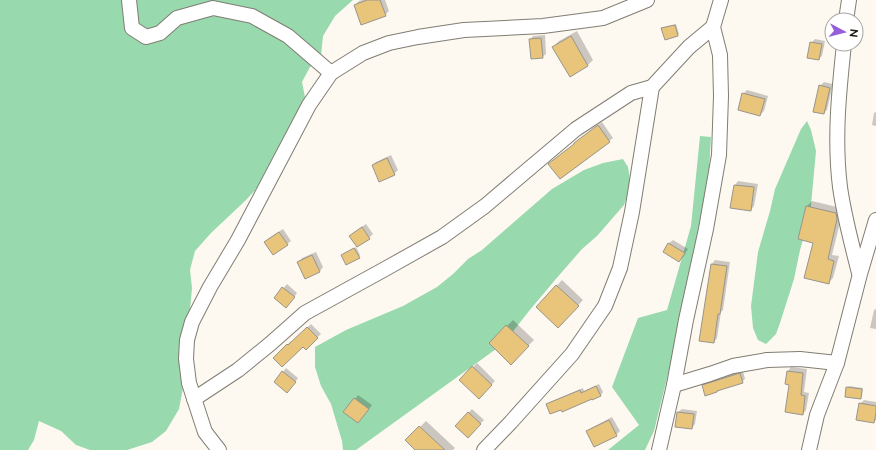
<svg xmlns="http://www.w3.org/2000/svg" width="876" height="450" font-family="Raleway,sans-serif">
	<rect width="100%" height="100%" fill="#fef9f0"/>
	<g fill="#98d9ad">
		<polygon points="0,0 353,0 335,16 323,36 321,56 310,67 302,82 305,97 299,115 269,173 258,187 246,200 211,233 195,251 190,270 192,288 190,310 180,363 183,388 179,409 166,431 152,442 127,450 90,450 76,445 61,431 39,421 34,440 28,450 0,450"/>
		<polygon points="807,121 811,130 816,151 810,216 800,250 794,279 780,323 776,334 766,344 758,340 753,328 751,306 758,252 770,211 775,189 801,129"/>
		<polygon points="700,136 711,137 708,187 681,309 672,358 654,431 645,450 608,450 639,425 612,387 638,318 667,310 691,226"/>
		<polygon points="623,159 628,167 631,186 624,205 597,236 582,249 555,280 529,311 503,344 356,450 343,450 342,441 331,404 321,386 315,367 315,347 346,330 403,306 437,287 453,274 468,259 482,250 552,189 584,170 603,163"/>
	</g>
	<g fill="#0003">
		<polygon points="362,0 385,0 389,11 385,15 355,5 359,1"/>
		<polygon points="676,24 679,34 677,36 662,29 664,27"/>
		<polygon points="577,31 593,60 588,65 570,75 553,47 559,41"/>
		<polygon points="545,35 546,54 542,57 530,40 533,36"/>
		<polygon points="815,39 825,41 822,56 818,59 811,43"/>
		<polygon points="824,82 833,84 827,110 823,113 820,86"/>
		<polygon points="747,90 768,96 764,111 760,115 743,94"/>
		<polygon points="876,112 876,126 872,125 874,113"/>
		<polygon points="602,122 613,138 609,141 575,144 578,140"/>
		<polygon points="391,155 398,170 394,174 373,165 376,162"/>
		<polygon points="738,181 758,184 754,206 751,210 732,207 735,185"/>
		<polygon points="812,201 841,208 842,214 832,255 839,256 833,278 828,283 807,206"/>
		<polygon points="366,224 373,234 369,238 351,236 354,232"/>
		<polygon points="283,229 291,241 287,244 266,242 269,238"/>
		<polygon points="673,240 688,249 683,257 679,261 664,252 669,243"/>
		<polygon points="356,247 360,255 359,257 344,253"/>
		<polygon points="316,252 323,267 320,271 306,277 299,262 302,258"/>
		<polygon points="715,260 730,262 723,310 721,312 717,338 714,342 712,264"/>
		<polygon points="562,280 583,300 558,327 537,307"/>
		<polygon points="287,284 297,293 290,303 275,298"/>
		<polygon points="876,309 876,329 870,328 874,310"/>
		<polygon points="513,320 534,340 511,363 490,343"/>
		<polygon points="311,324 321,334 306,348 303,346 274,358 291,341 292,342"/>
		<polygon points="477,363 495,381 479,398 461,380"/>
		<polygon points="791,367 807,369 804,392 809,393 806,410 803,414 790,384 788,371"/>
		<polygon points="286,368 298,378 291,388 283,372"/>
		<polygon points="743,371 745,379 742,382 720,389 717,392 703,386 705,383"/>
		<polygon points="599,384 603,392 601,395 593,399 547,405 550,402 583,388 584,391"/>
		<polygon points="849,386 863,388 862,396 860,398 847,388"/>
		<polygon points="358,395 372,405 362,418 345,412"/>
		<polygon points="864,400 876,402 876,420 874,422 860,404"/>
		<polygon points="472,409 484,420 468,436 456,426"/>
		<polygon points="682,409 697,411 695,424 692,428 678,412"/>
		<polygon points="612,417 620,431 616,435 587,432 591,428"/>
		<polygon points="426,421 455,448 453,450 417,450 407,440"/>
	</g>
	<g fill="#e8c57a" stroke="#99958c">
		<polygon points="367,0 380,0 386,16 361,25 354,5"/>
		<polygon points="675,25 678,36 665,40 661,28"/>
		<polygon points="571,36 588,66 570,77 552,47"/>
		<polygon points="541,38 543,58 531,59 529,39"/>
		<polygon points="810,42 822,44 819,60 807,58"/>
		<polygon points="819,85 830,88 824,114 813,112"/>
		<polygon points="742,93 765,99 760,116 738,110"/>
		<polygon points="598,125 610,142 560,179 548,164 574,144 574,143"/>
		<polygon points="387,158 395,175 379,182 372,165"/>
		<polygon points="734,185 754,187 751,211 730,208"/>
		<polygon points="806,206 836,213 837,219 828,259 834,261 829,284 804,278 813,243 798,239"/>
		<polygon points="362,227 370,239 357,247 349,236"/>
		<polygon points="279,232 288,245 273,255 264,242"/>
		<polygon points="668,243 685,253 679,262 663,252"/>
		<polygon points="354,248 360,258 346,265 341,255"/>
		<polygon points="312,255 320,272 305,279 297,262"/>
		<polygon points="711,264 727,266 720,314 718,314 714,343 699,341"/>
		<polygon points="556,285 579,306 558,328 536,307"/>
		<polygon points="282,287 295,297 286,308 274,298"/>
		<polygon points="506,325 529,346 511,365 489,343"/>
		<polygon points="307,327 318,338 306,350 303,347 282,367 273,358 287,344 288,345"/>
		<polygon points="472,366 492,385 479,399 459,380"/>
		<polygon points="282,371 296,382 287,393 274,382"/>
		<polygon points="787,371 803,373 801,395 805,396 803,415 785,412 789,385 785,384"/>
		<polygon points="740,373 743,383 717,391 717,392 705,396 702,385"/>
		<polygon points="596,386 601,396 592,400 592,399 562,412 561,410 550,414 546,404 580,390 581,393"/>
		<polygon points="846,387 862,389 861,399 845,397"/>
		<polygon points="354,398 369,409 358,423 343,412"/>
		<polygon points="859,403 876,406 876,413 874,423 856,420"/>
		<polygon points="468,412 481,424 468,438 455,426"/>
		<polygon points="677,412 694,414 692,429 675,427"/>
		<polygon points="609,420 617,436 594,447 586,431"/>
		<polygon points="419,426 445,450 415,450 405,440"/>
	</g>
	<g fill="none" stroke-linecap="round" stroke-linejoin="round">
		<g stroke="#817d74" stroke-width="16">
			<g id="minor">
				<polyline points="129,0 132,28 146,37 160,33 177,18 213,8 252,16 288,36 331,73"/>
				<polyline points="846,20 849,0"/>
				<path d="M844,44c-5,47 -10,95 -4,143 4,29 12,58 19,86"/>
				<polyline points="674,385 710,374 733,366 767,360 800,359 837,363"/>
				<polyline points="194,399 238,370 270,344 305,313 385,269 442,237 485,206 576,129 631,93 652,87 689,47 713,27"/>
				<polyline points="219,450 205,432 189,383 186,359 187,340 192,322 210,287 238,240 309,105 331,73 363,53 389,43 418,37 464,30 543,26 603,18 647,0"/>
				<polyline points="484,450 511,422 572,354 605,306 620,268 632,212 652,87"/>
				<polyline points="659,450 674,385 686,320 706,229 719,155 721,96 720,55 713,27 721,0"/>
				<polyline points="809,450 817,415 837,363 860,274 876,220"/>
			</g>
		</g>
		<use href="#minor" stroke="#fff" stroke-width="14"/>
	</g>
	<g transform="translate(844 32) rotate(97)"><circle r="19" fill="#ffffff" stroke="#a5a4a3"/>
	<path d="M0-3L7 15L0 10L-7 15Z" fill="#945fd8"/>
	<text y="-6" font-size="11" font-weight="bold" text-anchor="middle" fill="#1d1c18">N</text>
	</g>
</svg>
